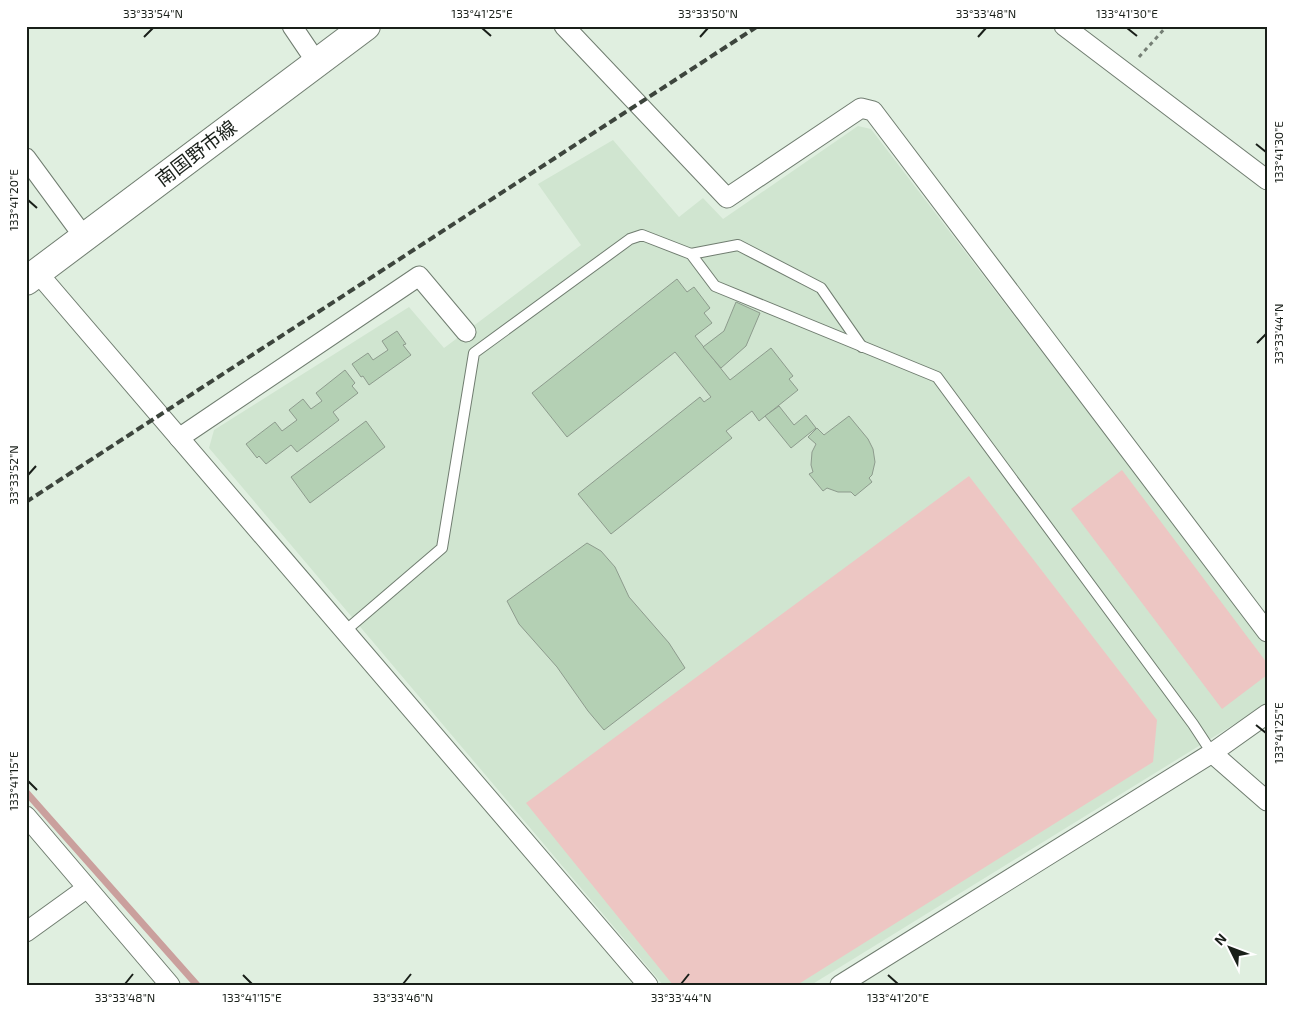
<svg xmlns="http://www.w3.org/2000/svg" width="1293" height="1011" font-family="'Exo 2','Noto Sans JP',sans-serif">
	<rect width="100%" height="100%" fill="#e0efe0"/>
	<polygon fill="#d0e5d0" points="858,126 871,129 1267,646 1267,704 811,985 663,985 209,448 214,430 409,307 444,348 581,245 538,184 613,140 679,217 703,198 723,219"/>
	<g fill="#edc6c3">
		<polygon points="1122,470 1267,663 1267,675 1222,709 1071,509"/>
		<polygon points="969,476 1157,720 1153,762 797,985 673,985 526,803"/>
	</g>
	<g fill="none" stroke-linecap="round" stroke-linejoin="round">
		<polyline stroke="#caa09d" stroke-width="7" points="26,792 197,985"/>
	</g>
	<g fill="#b4d0b4" stroke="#8d9b8d">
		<polygon points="677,279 687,292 694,287 710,308 704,313 712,323 695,336 730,380 771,348 793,376 789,379 798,390 759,421 752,411 726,431 732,438 611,534 578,494 700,397 704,402 711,397 675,352 567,437 532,393"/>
		<polygon points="736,302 760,313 746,346 721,368 703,347 724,331"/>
		<polygon points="397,331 406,344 403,345 411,355 369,385 363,376 361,377 352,364 368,353 373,360 388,350 382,341"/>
		<polygon points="345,370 355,383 352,386 358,393 333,412 339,420 297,452 291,445 266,464 259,456 257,458 246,444 275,422 282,431 297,420 289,410 303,399 311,409 322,401 316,393"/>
		<polygon points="779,406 794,425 806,415 816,428 791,448 765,416"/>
		<polygon points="849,416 868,439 873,449 875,462 872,475 869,478 872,482 855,496 851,492 838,492 827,488 823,491 809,474 813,472 811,465 812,452 816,444 808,437 817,428 824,435"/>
		<polygon points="366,421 385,447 310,503 291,477"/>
		<polygon points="587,543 601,551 615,567 629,597 669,643 685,668 604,730 588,711 557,667 519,624 507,601"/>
	</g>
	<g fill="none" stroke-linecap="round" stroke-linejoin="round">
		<g stroke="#707d70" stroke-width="12">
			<g id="lane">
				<polyline points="691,254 738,245 821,288 862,347"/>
				<polyline points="345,631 442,548 474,353 630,239 642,235 691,254 715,286 937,377 1193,724 1212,753"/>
			</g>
		</g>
		<g stroke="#707d70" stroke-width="21">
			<g id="street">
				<polyline points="292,26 317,63"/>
				<polyline points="564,26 727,198 861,108 873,111 1267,632"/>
				<polyline points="1064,26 1267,180"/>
				<polyline points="26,158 84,237"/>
				<polyline points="37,272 648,985"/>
				<polyline points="179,438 419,276 466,332"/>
				<polyline points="1212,753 1267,801"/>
				<polyline points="26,816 170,985"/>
				<polyline points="26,932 87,888"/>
				<polyline points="840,985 1212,753 1267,714"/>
			</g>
		</g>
		<g stroke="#707d70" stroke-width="30">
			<polyline id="secondary" points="26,281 366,26"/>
		</g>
		<polyline stroke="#757f75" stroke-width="3" stroke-dasharray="4 4" stroke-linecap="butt" points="1139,57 1167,26"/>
		<use href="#lane" stroke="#fff" stroke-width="10"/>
		<use href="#street" stroke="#fff" stroke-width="19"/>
		<use href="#secondary" stroke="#fff" stroke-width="28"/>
		<polyline stroke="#3d453d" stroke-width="4" stroke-dasharray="8 4" stroke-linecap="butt" points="26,502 758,26"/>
	</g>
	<path fill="none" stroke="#191f19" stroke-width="2" d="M482,28l9,8M1127,28l10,8M144,37l9,-9M700,37l8,-9M978,37l8,-9M1256,144l10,8M28,200l9,8M1257,343l9,-9M28,475l8,-9M1256,725l10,8M28,781l9,9M243,975l9,9M888,975l10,9M125,984l8,-10M403,984l8,-10M681,984l8,-10"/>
	<g text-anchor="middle" stroke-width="5" stroke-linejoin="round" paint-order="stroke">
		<g font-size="19" fill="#191f19" stroke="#fff">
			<text transform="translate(196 153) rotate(-37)" y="7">南国野市線</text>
		</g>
	</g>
	<rect width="1293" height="1011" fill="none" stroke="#ffffff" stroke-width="55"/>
	<g transform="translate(1230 948) rotate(312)" stroke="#ffffff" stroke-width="4" paint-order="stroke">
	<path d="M0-4L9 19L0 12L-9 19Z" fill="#191f19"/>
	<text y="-8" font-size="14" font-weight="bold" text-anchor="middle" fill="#191f19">N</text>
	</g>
	<rect x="28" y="28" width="1238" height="956" fill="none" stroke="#191f19" stroke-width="2"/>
	<g font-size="12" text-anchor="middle" fill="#191f19">
		<text x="153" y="18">33°33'54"N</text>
		<text x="482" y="18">133°41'25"E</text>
		<text x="708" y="18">33°33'50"N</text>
		<text x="986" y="18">33°33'48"N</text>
		<text x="1127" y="18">133°41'30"E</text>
		<text transform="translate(1279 152) rotate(-90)" y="4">133°41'30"E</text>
		<text transform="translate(14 200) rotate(-90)" y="4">133°41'20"E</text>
		<text transform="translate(1279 334) rotate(-90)" y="4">33°33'44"N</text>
		<text transform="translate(14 475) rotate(-90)" y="4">33°33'52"N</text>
		<text transform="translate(1279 733) rotate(-90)" y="4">133°41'25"E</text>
		<text transform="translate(14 781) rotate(-90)" y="4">133°41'15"E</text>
		<text x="125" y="1002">33°33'48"N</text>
		<text x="252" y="1002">133°41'15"E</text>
		<text x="403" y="1002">33°33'46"N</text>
		<text x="681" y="1002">33°33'44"N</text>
		<text x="898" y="1002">133°41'20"E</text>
	</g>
</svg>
